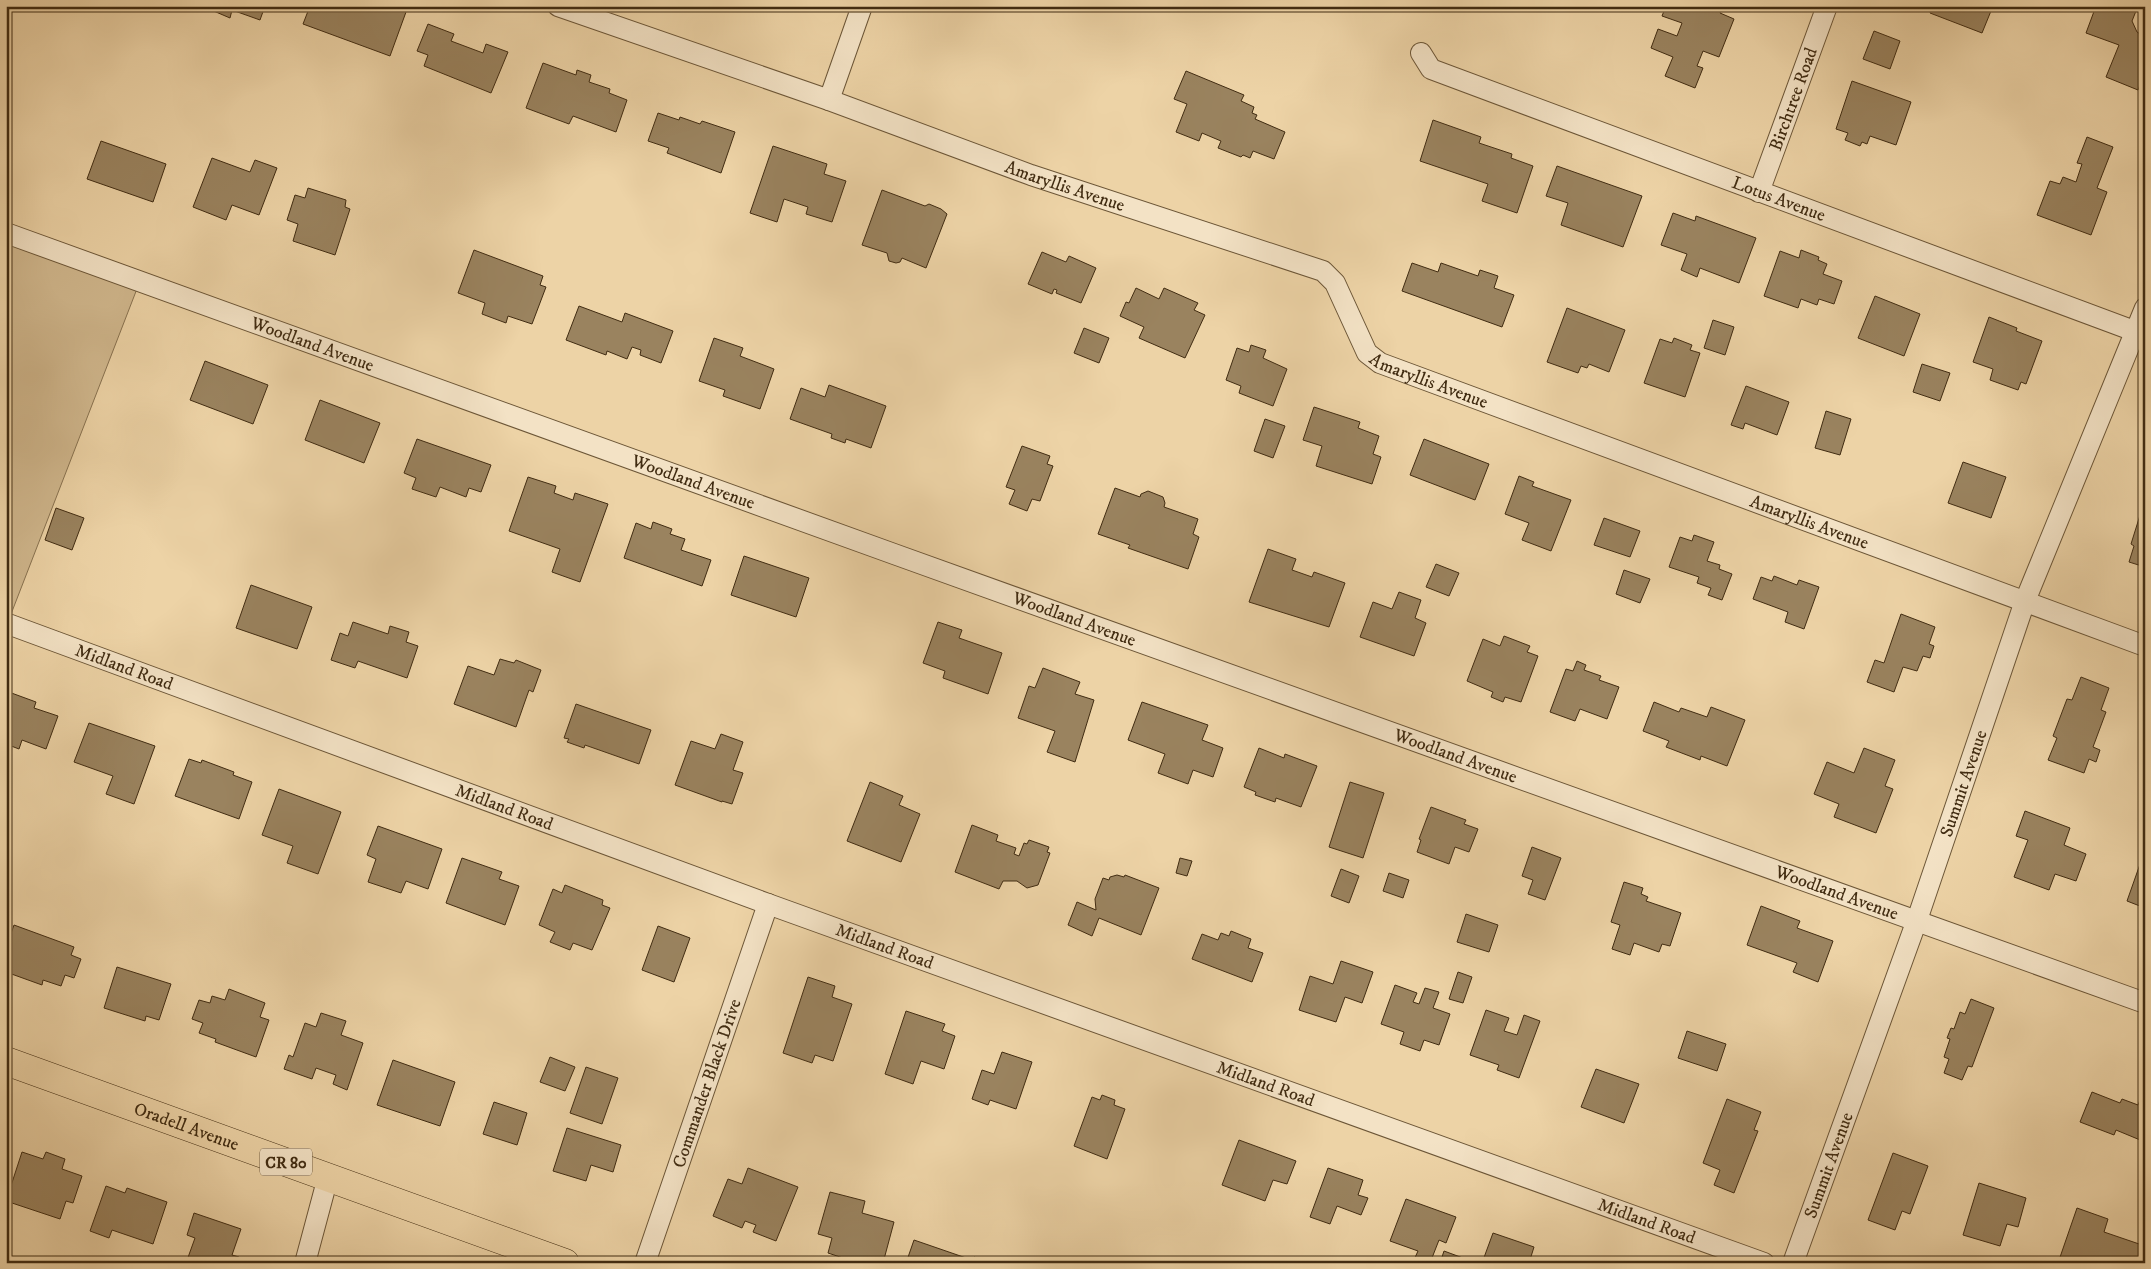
<svg xmlns="http://www.w3.org/2000/svg" width="2151" height="1269" font-family="'IM FELL DW Pica',serif">
	<rect width="100%" height="100%" fill="#edd3a6"/>
	<filter id="stains"><feTurbulence type="fractalNoise" baseFrequency=".004" numOctaves="4"/><feColorMatrix values="0 0 0 0 .2 0 0 0 0 .09 0 0 0 0 .02 0 0 0 .5 -.17"/></filter>
	<radialGradient id="worn" r=".72"><stop offset=".6" stop-color="#630" stop-opacity="0"/><stop offset="1" stop-color="#630" stop-opacity=".3"/></radialGradient>
	<polygon fill="#d0b78d" stroke="#887250" points="6,233 140,281 6,627"/>
	<g fill="#9a835f" stroke="#412c12">
		<polygon points="202,6 265,6 260,20 232,10 230,18"/>
		<polygon points="310,6 392,6 406,12 390,56 303,24"/>
		<polygon points="1666,6 1723,6 1720,13 1734,19 1719,57 1703,51 1697,66 1703,68 1695,88 1665,76 1673,57 1651,48 1658,29 1677,36 1682,23 1662,16"/>
		<polygon points="1932,6 1993,6 1982,33 1930,13"/>
		<polygon points="2096,6 2138,6 2132,21 2137,32 2145,37 2142,58 2145,62 2145,72 2138,90 2106,77 2119,45 2086,33"/>
		<polygon points="428,24 454,34 451,41 483,53 486,44 508,52 491,93 424,66 428,55 417,51"/>
		<polygon points="1874,31 1900,41 1890,69 1863,59"/>
		<polygon points="543,63 576,75 577,70 591,75 589,82 610,89 609,93 627,100 616,132 573,116 569,124 526,108"/>
		<polygon points="1186,71 1244,95 1241,101 1254,107 1252,113 1257,115 1255,119 1285,132 1274,159 1253,151 1250,158 1243,155 1241,157 1218,148 1221,141 1202,133 1199,141 1176,132 1187,104 1174,99"/>
		<polygon points="1852,81 1911,102 1896,145 1870,136 1867,144 1862,142 1860,146 1845,140 1848,133 1836,129"/>
		<polygon points="6,102 11,103 6,115"/>
		<polygon points="658,113 679,120 680,117 700,124 702,121 735,132 721,173 667,153 669,148 648,141"/>
		<polygon points="1433,120 1481,137 1479,143 1512,154 1511,158 1533,166 1517,213 1482,201 1488,184 1420,161"/>
		<polygon points="2087,137 2113,147 2097,188 2107,192 2091,235 2037,215 2050,181 2060,184 2063,177 2076,182 2082,164 2077,163"/>
		<polygon points="101,141 166,164 153,202 87,179"/>
		<polygon points="773,146 827,164 824,174 846,181 832,222 806,214 808,207 784,199 777,222 750,213"/>
		<polygon points="212,158 250,172 255,160 277,168 259,215 232,205 226,220 193,207"/>
		<polygon points="1557,166 1642,196 1623,247 1561,225 1568,203 1546,196"/>
		<polygon points="308,188 346,200 345,207 350,209 335,255 293,241 298,224 287,220 295,195 305,198"/>
		<polygon points="882,190 925,206 929,204 941,209 947,214 926,268 902,258 900,262 896,263 889,261 887,253 862,245"/>
		<polygon points="1673,213 1695,221 1696,216 1756,238 1739,283 1700,268 1697,277 1681,270 1687,254 1661,245"/>
		<polygon points="474,250 543,276 540,285 546,287 532,324 508,316 506,323 482,314 485,303 458,293"/>
		<polygon points="1801,250 1819,257 1818,260 1827,264 1823,274 1842,281 1834,304 1819,299 1817,305 1801,299 1798,308 1764,296 1780,251 1799,258"/>
		<polygon points="1042,252 1066,262 1069,256 1096,268 1081,303 1056,293 1057,290 1054,289 1052,294 1028,284"/>
		<polygon points="1412,263 1438,272 1441,263 1478,276 1480,270 1498,276 1494,288 1514,295 1502,327 1402,291"/>
		<polygon points="1136,288 1159,299 1164,288 1198,303 1194,310 1205,315 1185,358 1139,338 1144,327 1120,316 1126,302 1129,303"/>
		<polygon points="1875,296 1920,314 1904,356 1858,338"/>
		<polygon points="579,306 622,322 625,313 673,331 661,363 640,355 641,350 632,347 627,359 607,351 606,355 566,340"/>
		<polygon points="1567,308 1625,330 1609,372 1589,364 1587,368 1581,366 1578,373 1547,362"/>
		<polygon points="1989,317 2017,328 2016,331 2042,341 2026,384 2021,382 2018,390 1990,380 1993,369 1973,362"/>
		<polygon points="1713,320 1734,327 1725,355 1704,348"/>
		<polygon points="1084,328 1109,338 1099,363 1074,353"/>
		<polygon points="714,338 743,348 740,356 774,369 760,409 723,396 725,390 699,381"/>
		<polygon points="1674,338 1692,345 1690,350 1700,353 1685,397 1644,383 1660,339 1672,343"/>
		<polygon points="1251,345 1266,350 1263,358 1287,369 1273,406 1239,393 1241,386 1226,380 1237,348 1249,352"/>
		<polygon points="205,361 268,385 253,424 190,400"/>
		<polygon points="1922,364 1950,373 1940,401 1913,392"/>
		<polygon points="829,385 886,406 871,448 846,439 845,443 831,438 832,434 790,419 801,388 825,397"/>
		<polygon points="1746,386 1789,402 1777,435 1745,423 1743,429 1731,425"/>
		<polygon points="320,400 380,423 364,463 305,440"/>
		<polygon points="1314,407 1360,422 1358,428 1379,436 1373,454 1381,457 1372,484 1316,466 1322,446 1303,440"/>
		<polygon points="1826,411 1851,419 1840,455 1815,448"/>
		<polygon points="1265,419 1285,426 1273,458 1254,451"/>
		<polygon points="417,439 491,465 481,492 469,488 466,497 440,487 436,497 412,489 416,478 404,473"/>
		<polygon points="1424,439 1489,464 1475,500 1410,475"/>
		<polygon points="1022,446 1050,456 1047,464 1053,466 1040,501 1032,499 1027,511 1009,504 1015,490 1006,487"/>
		<polygon points="1963,462 2006,477 1991,518 1948,503"/>
		<polygon points="1519,476 1534,482 1532,486 1571,500 1551,551 1522,540 1529,523 1505,514"/>
		<polygon points="528,477 556,486 554,493 573,500 575,493 608,504 580,582 552,572 560,549 509,531"/>
		<polygon points="1115,488 1140,497 1141,494 1148,491 1163,497 1165,503 1164,507 1198,519 1193,534 1199,537 1188,569 1128,548 1130,545 1098,534"/>
		<polygon points="56,508 84,518 72,550 45,540"/>
		<polygon points="2141,512 2145,513 2145,567 2129,562 2134,546 2131,544"/>
		<polygon points="1604,518 1640,531 1630,557 1594,545"/>
		<polygon points="653,522 672,529 670,534 685,539 681,550 711,560 702,586 624,558 636,523 651,529"/>
		<polygon points="1694,535 1714,542 1707,561 1720,565 1719,569 1732,574 1722,600 1708,595 1711,588 1697,583 1699,577 1669,567 1680,537 1692,541"/>
		<polygon points="1268,549 1296,559 1292,570 1312,577 1314,572 1345,583 1329,627 1249,602"/>
		<polygon points="744,556 809,578 796,617 731,595"/>
		<polygon points="1436,564 1459,573 1449,596 1426,587"/>
		<polygon points="1624,570 1650,579 1640,603 1616,594"/>
		<polygon points="1774,576 1797,585 1799,580 1819,587 1804,629 1785,622 1788,612 1753,599 1761,577 1772,581"/>
		<polygon points="251,585 312,607 297,649 236,628"/>
		<polygon points="1399,592 1421,600 1415,618 1426,623 1414,656 1360,637 1373,602 1392,609"/>
		<polygon points="1901,614 1935,627 1929,644 1934,646 1930,658 1923,656 1917,671 1903,667 1894,692 1867,682 1875,660 1884,663"/>
		<polygon points="353,622 388,634 390,626 409,632 406,642 418,646 407,678 358,661 355,668 331,660 340,633 348,636"/>
		<polygon points="938,622 962,630 959,638 1002,653 988,694 943,678 945,671 923,663"/>
		<polygon points="1504,636 1530,646 1527,652 1538,656 1521,702 1505,697 1503,702 1491,697 1493,692 1467,681 1483,639 1500,646"/>
		<polygon points="500,659 514,663 516,660 541,670 533,692 529,690 516,727 454,704 468,666 494,675"/>
		<polygon points="1577,661 1586,665 1584,670 1601,676 1599,680 1619,687 1607,719 1580,709 1575,721 1550,712 1566,669 1573,671"/>
		<polygon points="1043,668 1080,682 1075,694 1094,700 1075,762 1047,752 1055,731 1018,718 1029,686 1035,688"/>
		<polygon points="2081,677 2109,688 2101,710 2106,712 2093,747 2100,750 2096,762 2089,759 2084,773 2048,760 2057,738 2053,736 2067,699 2072,700"/>
		<polygon points="6,691 36,702 34,708 58,716 46,749 22,740 19,749 6,744"/>
		<polygon points="1142,702 1208,725 1202,740 1223,748 1213,777 1193,770 1188,784 1158,773 1165,754 1128,740"/>
		<polygon points="1654,702 1679,712 1681,708 1707,717 1711,707 1745,720 1727,766 1701,756 1700,760 1666,747 1669,741 1643,731"/>
		<polygon points="576,704 651,730 639,764 585,745 584,748 567,742 569,739 564,738"/>
		<polygon points="89,723 155,746 134,804 106,794 113,776 74,762"/>
		<polygon points="721,734 743,742 733,770 743,773 732,804 722,801 722,802 675,785 691,741 715,749"/>
		<polygon points="1259,748 1284,758 1285,754 1317,766 1301,807 1276,798 1275,802 1255,795 1256,792 1244,787"/>
		<polygon points="1864,748 1895,760 1885,786 1893,789 1876,833 1834,817 1839,804 1814,794 1827,762 1854,773"/>
		<polygon points="189,759 201,763 202,760 234,772 233,775 252,782 239,819 175,796"/>
		<polygon points="870,782 903,796 899,805 920,814 901,862 847,841"/>
		<polygon points="1350,782 1384,793 1363,858 1329,847"/>
		<polygon points="279,789 341,812 318,874 287,863 293,846 262,835"/>
		<polygon points="1431,807 1466,820 1464,824 1478,829 1469,852 1455,847 1449,864 1417,852 1421,840 1419,839"/>
		<polygon points="2025,811 2070,828 2064,845 2086,854 2076,881 2055,874 2049,890 2014,877 2028,840 2016,836"/>
		<polygon points="972,825 998,835 996,841 1016,848 1014,854 1019,856 1024,843 1027,844 1029,840 1049,847 1047,852 1050,853 1038,885 1027,888 1017,881 1003,881 999,889 955,872"/>
		<polygon points="378,826 442,849 428,889 406,881 401,893 368,882 376,859 367,855"/>
		<polygon points="1532,847 1561,858 1545,900 1528,894 1533,880 1522,876"/>
		<polygon points="2145,850 2145,908 2127,901"/>
		<polygon points="462,858 502,872 499,879 519,886 505,925 446,903"/>
		<polygon points="1180,858 1192,861 1187,876 1176,873"/>
		<polygon points="1341,869 1359,876 1349,903 1331,896"/>
		<polygon points="1389,873 1409,880 1403,898 1383,891"/>
		<polygon points="1117,875 1124,877 1125,875 1159,888 1141,935 1099,918 1092,936 1068,925 1077,902 1096,910 1095,899 1103,878 1109,880 1110,877"/>
		<polygon points="1624,882 1643,888 1641,894 1648,897 1646,901 1681,913 1670,946 1662,944 1659,952 1634,943 1630,955 1612,949 1620,925 1611,922"/>
		<polygon points="565,885 603,900 602,905 610,908 592,950 573,943 570,950 550,942 555,932 539,925 553,889 562,893"/>
		<polygon points="1761,906 1800,921 1797,928 1833,941 1818,982 1793,972 1797,963 1747,945"/>
		<polygon points="1466,914 1498,925 1489,952 1457,942"/>
		<polygon points="14,925 74,947 71,955 81,959 74,978 65,975 61,986 43,980 42,985 6,972 6,947"/>
		<polygon points="658,926 690,938 674,982 642,970"/>
		<polygon points="1231,931 1251,939 1248,948 1263,953 1252,982 1192,959 1202,934 1218,940 1221,933 1229,936"/>
		<polygon points="1341,961 1373,972 1362,1003 1345,997 1336,1022 1299,1010 1310,976 1333,984"/>
		<polygon points="117,967 171,984 159,1020 146,1016 145,1021 104,1008"/>
		<polygon points="1458,972 1472,977 1463,1003 1449,999"/>
		<polygon points="808,977 835,986 832,997 852,1004 833,1061 815,1055 812,1063 783,1053"/>
		<polygon points="1395,985 1417,993 1413,1002 1419,1004 1425,988 1439,992 1433,1008 1450,1014 1439,1045 1424,1040 1420,1051 1400,1044 1404,1032 1381,1024"/>
		<polygon points="229,989 265,1003 260,1017 269,1020 256,1057 215,1042 216,1039 199,1033 203,1023 192,1019 199,1000 210,1003 212,996 225,1000"/>
		<polygon points="1971,999 1994,1008 1972,1067 1968,1066 1962,1080 1944,1073 1949,1059 1944,1057 1950,1039 1947,1038 1951,1028 1954,1029 1960,1012 1965,1014"/>
		<polygon points="1486,1010 1509,1018 1504,1031 1517,1035 1524,1015 1540,1021 1519,1078 1497,1070 1499,1065 1470,1055"/>
		<polygon points="906,1011 945,1024 942,1031 955,1036 944,1069 921,1061 913,1084 885,1074"/>
		<polygon points="321,1013 346,1021 341,1035 363,1043 347,1090 333,1084 336,1075 316,1068 312,1079 284,1069 289,1055 293,1057 305,1023 316,1027"/>
		<polygon points="1687,1031 1726,1044 1717,1071 1678,1058"/>
		<polygon points="1002,1052 1032,1062 1016,1109 990,1100 988,1105 972,1099 982,1070 994,1074"/>
		<polygon points="550,1057 575,1067 565,1091 540,1082"/>
		<polygon points="393,1060 455,1082 440,1126 377,1105"/>
		<polygon points="586,1067 618,1078 602,1124 570,1113"/>
		<polygon points="1596,1069 1639,1084 1624,1123 1581,1107"/>
		<polygon points="2145,1087 2145,1142 2116,1130 2114,1135 2080,1122 2092,1092 2120,1103 2122,1099 2138,1105"/>
		<polygon points="1102,1095 1115,1100 1114,1105 1125,1109 1107,1159 1074,1146 1092,1097 1100,1100"/>
		<polygon points="1727,1099 1761,1112 1754,1130 1758,1131 1734,1193 1714,1185 1720,1170 1703,1163"/>
		<polygon points="494,1102 527,1113 517,1145 483,1134"/>
		<polygon points="567,1128 621,1145 613,1172 591,1165 586,1181 553,1171"/>
		<polygon points="1239,1140 1296,1161 1287,1184 1273,1180 1265,1201 1222,1185"/>
		<polygon points="22,1152 43,1159 46,1152 65,1159 62,1169 82,1176 73,1203 66,1201 60,1219 6,1201"/>
		<polygon points="1893,1153 1928,1166 1910,1214 1902,1211 1895,1230 1868,1220"/>
		<polygon points="748,1168 798,1187 776,1241 753,1232 756,1225 745,1221 742,1228 713,1216 728,1179 742,1184"/>
		<polygon points="1328,1168 1363,1180 1358,1195 1368,1198 1361,1215 1337,1206 1330,1224 1310,1217"/>
		<polygon points="1979,1183 2026,1198 2018,1227 2007,1224 2000,1246 1963,1235"/>
		<polygon points="106,1186 125,1193 127,1188 167,1202 153,1244 112,1230 109,1238 90,1231"/>
		<polygon points="830,1192 865,1201 862,1213 894,1222 883,1263 858,1263 828,1253 832,1238 818,1234"/>
		<polygon points="1406,1199 1456,1217 1446,1243 1439,1240 1430,1263 1413,1262 1418,1251 1390,1241"/>
		<polygon points="2077,1208 2108,1219 2104,1232 2145,1246 2145,1263 2058,1263"/>
		<polygon points="194,1213 241,1229 232,1255 239,1257 237,1263 186,1263 195,1238 187,1235"/>
		<polygon points="1493,1233 1534,1247 1529,1263 1482,1263"/>
		<polygon points="914,1240 972,1260 974,1257 991,1263 906,1263"/>
		<polygon points="1444,1251 1463,1258 1461,1263 1440,1263"/>
	</g>
	<g fill="none" stroke-linecap="round" stroke-linejoin="round">
		<g stroke="#6c5637" stroke-width="22">
			<g id="street">
				<path id="s1" d="M558,6l271,94 202,75 292,96 12,12 32,70 13,10 765,283"/>
				<path id="s2" d="M1421,53l10,16 714,266"/>
				<polyline points="829,100 862,6"/>
				<path id="s3" d="M1759,192l68,-186"/>
				<path id="s4" d="M6,233l888,321 1251,449"/>
				<path id="s5" d="M8,624l760,280 996,359"/>
				<polyline points="305,1263 328,1177"/>
				<path id="s6" d="M645,1263l123,-359"/>
				<path id="s7" d="M1793,1263l124,-343 108,-319 120,-293"/>
			</g>
		</g>
		<g stroke="#412c12" stroke-width="29">
			<g id="primary">
				<path id="s8" d="M6,1061l559,202"/>
			</g>
		</g>
		<use href="#street" stroke="#f3e2c5" stroke-width="20"/>
		<use href="#primary" stroke="#edd3a6" stroke-width="28"/>
	</g>
	<g text-anchor="middle" stroke-width="4" stroke-linejoin="round" paint-order="stroke">
		<rect fill="#f3e2c5" stroke="#766348" stroke-width="1" x="260" y="1148.5" width="52" height="27" rx="4"/>
		<g font-size="16" font-weight="bold" fill="#412c12">
			<text x="286" y="1168">CR 80</text>
		</g>
		<g font-size="18" fill="#412c12" stroke="#f3e2c5">
			<text dy="6" stroke="none"><textPath href="#s3" startOffset="99">Birchtree Road</textPath></text>
			<text dy="6" stroke="none"><textPath href="#s1" startOffset="538">Amaryllis Avenue</textPath></text>
			<text dy="6" stroke="none"><textPath href="#s2" startOffset="390">Lotus Avenue</textPath></text>
			<text dy="6" stroke="none"><textPath href="#s4" startOffset="326">Woodland Avenue</textPath></text>
			<text dy="6" stroke="none"><textPath href="#s1" startOffset="972">Amaryllis Avenue</textPath></text>
			<text dy="6" stroke="none"><textPath href="#s4" startOffset="731">Woodland Avenue</textPath></text>
			<text dy="6" stroke="none"><textPath href="#s1" startOffset="1378">Amaryllis Avenue</textPath></text>
			<text dy="6" stroke="none"><textPath href="#s4" startOffset="1136">Woodland Avenue</textPath></text>
			<text dy="6" stroke="none"><textPath href="#s5" startOffset="124">Midland Road</textPath></text>
			<text dy="6" stroke="none"><textPath href="#s4" startOffset="1541">Woodland Avenue</textPath></text>
			<text dy="6" stroke="none"><textPath href="#s7" startOffset="509">Summit Avenue</textPath></text>
			<text dy="6" stroke="none"><textPath href="#s5" startOffset="529">Midland Road</textPath></text>
			<text dy="6" stroke="none"><textPath href="#s4" startOffset="1946">Woodland Avenue</textPath></text>
			<text dy="6" stroke="none"><textPath href="#s5" startOffset="934">Midland Road</textPath></text>
			<text dy="6" stroke="none"><textPath href="#s6" startOffset="190">Commander Black Drive</textPath></text>
			<text dy="6" stroke="none"><textPath href="#s5" startOffset="1339">Midland Road</textPath></text>
			<text dy="6" stroke="none"><textPath href="#s8" startOffset="192">Oradell Avenue</textPath></text>
			<text dy="6" stroke="none"><textPath href="#s7" startOffset="104">Summit Avenue</textPath></text>
			<text dy="6" stroke="none"><textPath href="#s5" startOffset="1744">Midland Road</textPath></text>
		</g>
	</g>
	<rect width="2151" height="1269" fill="none" stroke="#edd3a6" stroke-width="25"/>
	<rect x="8" y="8" width="2136" height="1254" fill="none" stroke="#412c12" stroke-width="2.5"/>
	<rect x="12" y="12" width="2126" height="1244" fill="none" stroke="#412c12"/>
	<rect width="100%" height="100%" filter="url(#stains)"/>
	<rect width="100%" height="100%" fill="url(#worn)"/>
</svg>
